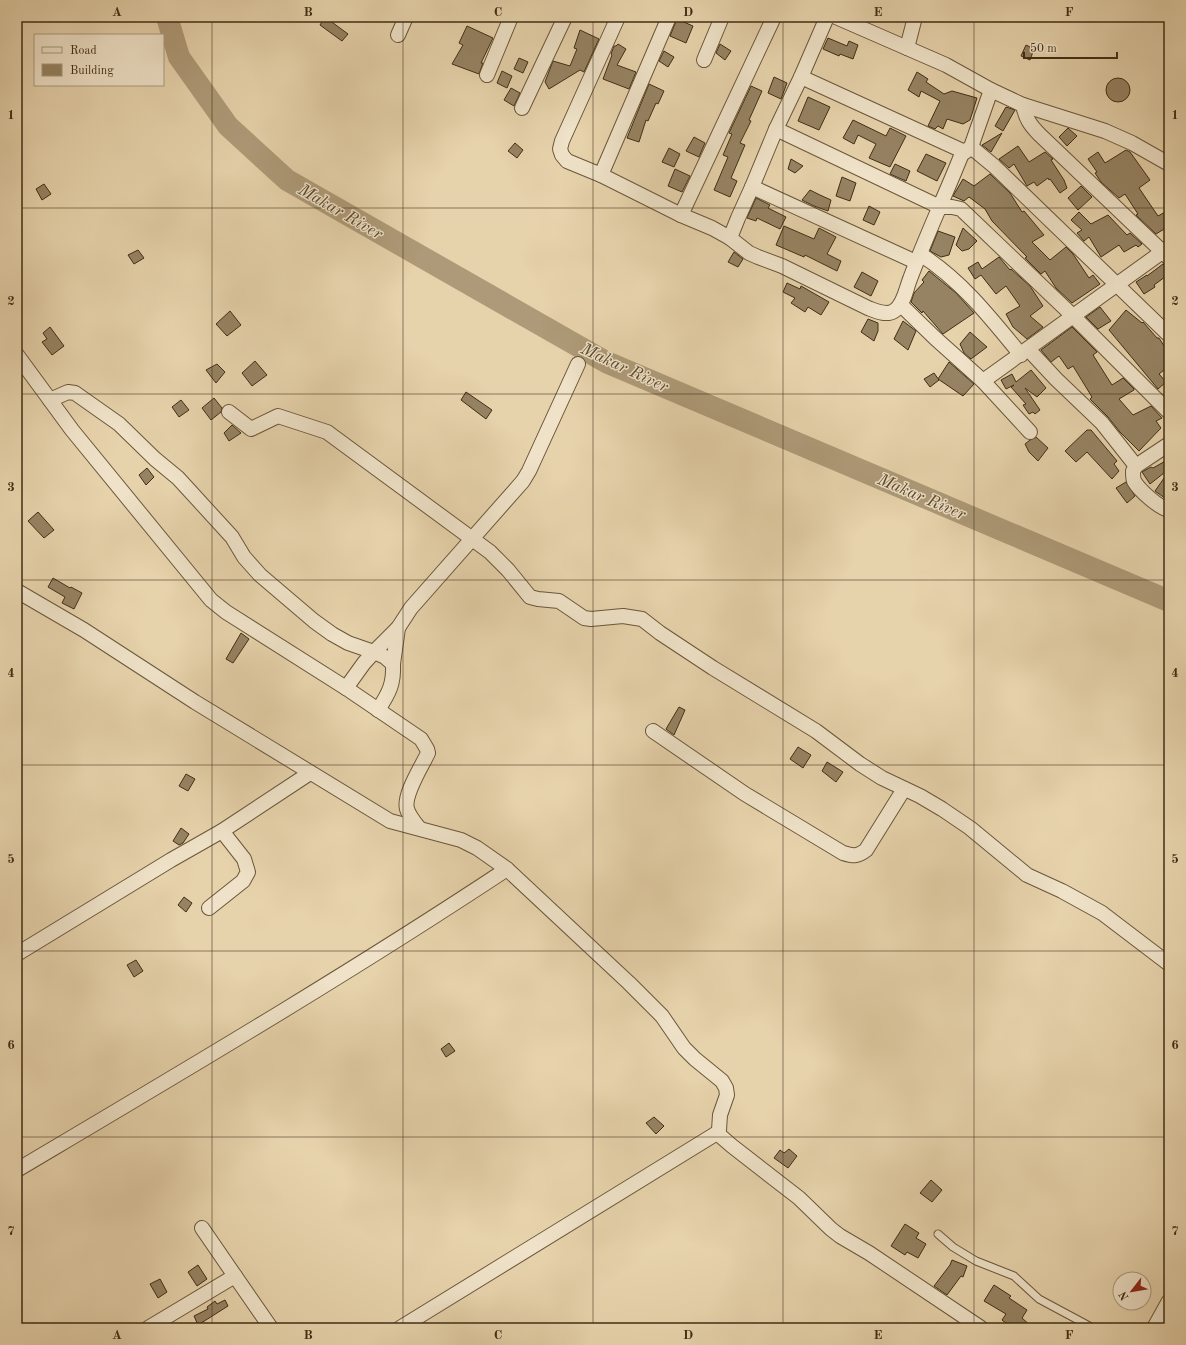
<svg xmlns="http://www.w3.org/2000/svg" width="1186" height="1345" font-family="'Old Standard TT',serif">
	<rect width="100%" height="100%" fill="#e6d2ab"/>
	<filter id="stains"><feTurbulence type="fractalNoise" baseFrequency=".005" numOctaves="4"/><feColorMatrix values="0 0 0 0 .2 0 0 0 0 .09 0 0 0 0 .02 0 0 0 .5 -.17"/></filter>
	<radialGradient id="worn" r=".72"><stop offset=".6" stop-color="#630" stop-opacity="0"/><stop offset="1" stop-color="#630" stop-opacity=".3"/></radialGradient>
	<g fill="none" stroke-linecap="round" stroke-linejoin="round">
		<polyline stroke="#ae9a78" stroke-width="22" points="167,17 179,57 228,126 287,180 606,362 1169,601"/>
	</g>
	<g fill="#968363" stroke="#402e15">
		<polygon points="325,17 348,34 342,41 320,25"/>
		<polygon points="677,19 693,26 686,43 670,36"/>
		<polygon points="467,26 493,38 481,63 483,63 479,74 452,64 463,45 459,43"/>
		<polygon points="580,30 599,39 584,72 580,70 549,89 545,82 553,61 570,66 577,49 574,48"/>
		<polygon points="828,38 847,46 849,41 858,45 853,59 840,54 839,56 823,49"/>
		<polygon points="618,44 626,49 617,65 636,72 629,89 603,79 612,55 611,54 614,46 616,46"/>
		<polygon points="720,44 731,51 725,60 716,53"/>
		<polygon points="1026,45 1034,49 1030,60 1021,56"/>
		<polygon points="664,51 674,57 668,67 659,61"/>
		<polygon points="519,58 528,62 523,73 514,69"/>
		<polygon points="502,71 512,76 507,88 497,83"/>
		<polygon points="917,72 928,79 926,82 944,94 952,91 977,98 970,120 963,124 947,119 943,129 938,126 935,129 928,126 940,101 921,91 919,97 908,90"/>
		<polygon points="774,77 787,83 781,99 768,93"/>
		<circle cx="1118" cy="90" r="12"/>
		<polygon points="649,84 664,91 658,104 656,103 648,121 646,120 639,142 627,138"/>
		<polygon points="751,86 762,91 749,120 751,121 740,143 745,145 731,178 737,181 730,197 714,190 728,157 723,155 732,134 729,133"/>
		<polygon points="511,88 520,93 514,106 504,100"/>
		<polygon points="808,97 830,107 819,130 798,121"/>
		<polygon points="1006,107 1015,110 1003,131 995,126"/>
		<polygon points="853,120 886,136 890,128 906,136 890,167 869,158 876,144 858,135 854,144 843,138"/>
		<polygon points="1068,128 1077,136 1067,146 1059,137"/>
		<polygon points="1002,133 991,152 982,145"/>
		<polygon points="694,137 705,143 699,157 686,151"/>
		<polygon points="515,143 523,150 517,158 508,151"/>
		<polygon points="1018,146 1029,162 1045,152 1053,159 1051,160 1064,180 1067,188 1060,193 1050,179 1049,180 1048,178 1037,186 1034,182 1027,186 1014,164 1009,168 999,159"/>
		<polygon points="669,148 680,154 674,167 662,162"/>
		<polygon points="1126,150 1130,152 1150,180 1139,188 1158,216 1169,210 1169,226 1156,234 1136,215 1138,214 1125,194 1119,198 1101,182 1095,173 1097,172 1088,159 1098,152 1105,163"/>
		<polygon points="926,154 946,163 937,181 917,171"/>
		<polygon points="791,159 803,166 795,173 788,169"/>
		<polygon points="895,164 910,171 906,181 890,174"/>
		<polygon points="675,169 690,176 682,192 668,186"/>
		<polygon points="990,174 1010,193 1022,212 1024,211 1044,235 1032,242 1050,260 1066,247 1073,254 1089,278 1093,275 1100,284 1072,303 1056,288 1045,271 1041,274 1025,258 1027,257 992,221 985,209 969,197 964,201 953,196 963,179 974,186"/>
		<polygon points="842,177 856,183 850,201 836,196"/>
		<polygon points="44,184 51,194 42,200 36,189"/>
		<polygon points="1081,186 1092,197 1078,210 1068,198"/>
		<polygon points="810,190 820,195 831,200 828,211 814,206 802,200"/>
		<polygon points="756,198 770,205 768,208 786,217 780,229 757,218 756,221 747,218"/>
		<polygon points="869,206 880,212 874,225 863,220"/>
		<polygon points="1079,212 1091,224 1108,215 1127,235 1130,233 1142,244 1138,247 1136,245 1124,252 1119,245 1101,257 1089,237 1084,241 1077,233 1082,230 1071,220"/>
		<polygon points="784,226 814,239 819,228 836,237 827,254 841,261 837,271 805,255 804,257 776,245"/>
		<polygon points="963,228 977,241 969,249 962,251 956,245"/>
		<polygon points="938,231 955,237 949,255 941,257 930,251"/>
		<polygon points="138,250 144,258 134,264 128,255"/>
		<polygon points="734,252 743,259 738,267 728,262"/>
		<polygon points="999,257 1010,270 1011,269 1030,286 1043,306 1030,316 1043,327 1027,339 1013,327 1006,314 1020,306 1006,286 996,294 981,275 975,279 968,268 978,262 982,269"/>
		<polygon points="1163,264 1169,270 1169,274 1154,285 1155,287 1144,294 1136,282 1147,275 1147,276"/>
		<polygon points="929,271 956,293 974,313 943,334 923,311 922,313 911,302 914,293 924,282 922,280"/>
		<polygon points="862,272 878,281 871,296 854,287"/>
		<polygon points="787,283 800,289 801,286 829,302 821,315 808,307 805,312 791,303 795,298 783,292"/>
		<polygon points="1100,307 1111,321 1098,329 1086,317"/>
		<polygon points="1126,310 1142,323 1143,322 1157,338 1159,338 1166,349 1169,346 1169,366 1159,374 1166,382 1158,389 1109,330"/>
		<polygon points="230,311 241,325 227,336 216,324"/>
		<polygon points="868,319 878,323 878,331 874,341 861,332"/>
		<polygon points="903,321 916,331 908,350 894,339"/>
		<polygon points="50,327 64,346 52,355 42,342 47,339 43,333"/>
		<polygon points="1072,327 1097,352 1093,355 1112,385 1123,378 1134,389 1134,390 1119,399 1133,415 1151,406 1162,418 1156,421 1161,428 1139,451 1120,432 1108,417 1090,399 1092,397 1073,366 1068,369 1059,356 1051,362 1041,350"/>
		<polygon points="970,332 987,347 971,359 964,353 960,344"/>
		<polygon points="255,361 267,375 252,386 242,373"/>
		<polygon points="949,362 974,384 963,396 938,379"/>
		<polygon points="217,364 225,372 216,383 206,370"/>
		<polygon points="1031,370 1046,388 1037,397 1025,388 1040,410 1035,414 1033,412 1029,414 1023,405 1026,404 1011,387 1014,385 1006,389 1001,380 1012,374 1016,382"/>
		<polygon points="934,373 939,380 930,387 924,379"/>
		<polygon points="466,392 492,410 486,419 461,400"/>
		<polygon points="214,398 222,408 221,412 211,420 202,408"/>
		<polygon points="181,400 189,410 179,417 172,407"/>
		<polygon points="232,425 241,433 229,441 224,433"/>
		<polygon points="1087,430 1091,430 1117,461 1114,464 1119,471 1112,479 1087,452 1076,462 1065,451"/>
		<polygon points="1036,437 1048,448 1038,461 1029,452 1025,444 1030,440"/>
		<polygon points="1169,459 1169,469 1150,484 1142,472 1151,467 1153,468"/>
		<polygon points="147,468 154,477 146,485 139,475"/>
		<polygon points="1169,471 1169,501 1155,491"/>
		<polygon points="1126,482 1135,496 1127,503 1116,488"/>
		<polygon points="38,512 54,530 44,538 28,521"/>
		<polygon points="53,578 70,588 71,587 82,593 74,609 62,603 65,597 48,587"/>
		<polygon points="241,633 249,639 233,663 226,659"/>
		<polygon points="679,707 685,710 674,735 666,729"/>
		<polygon points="798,747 811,755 803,768 790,759"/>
		<polygon points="827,762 843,772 836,782 822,771"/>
		<polygon points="186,774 195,779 188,791 179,786"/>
		<polygon points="181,828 189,834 183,843 179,845 173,841"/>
		<polygon points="184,897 192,903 186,912 178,905"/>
		<polygon points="136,960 143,971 134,977 127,965"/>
		<polygon points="449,1043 455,1051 446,1057 441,1049"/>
		<polygon points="654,1117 664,1126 656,1134 646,1123"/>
		<polygon points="789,1149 797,1156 788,1168 774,1158 780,1150 784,1153"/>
		<polygon points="931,1180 942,1190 932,1202 920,1193"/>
		<polygon points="905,1224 919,1233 916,1238 926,1244 918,1258 907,1252 905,1255 891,1246"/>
		<polygon points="952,1260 967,1266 963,1277 961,1276 947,1295 934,1286 950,1265"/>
		<polygon points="198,1265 207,1279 197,1286 188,1272"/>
		<polygon points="160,1279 167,1292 158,1298 150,1284"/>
		<polygon points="994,1285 1011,1296 1009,1298 1027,1310 1022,1318 1033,1328 1013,1328 1002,1320 1006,1314 984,1301"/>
		<polygon points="225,1300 228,1306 198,1325 194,1316 208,1309 207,1307 215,1301 217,1304"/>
	</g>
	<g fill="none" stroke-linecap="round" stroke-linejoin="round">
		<g stroke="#6a573a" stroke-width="9">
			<polyline id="lane" points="938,1234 953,1247 976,1261 1014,1276 1039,1299 1093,1328"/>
		</g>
		<g stroke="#6a573a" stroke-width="16">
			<g id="street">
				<polyline points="618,17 562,141 560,149 562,155 567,161 601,175 681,215"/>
				<path d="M827,17l-26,60 -25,52 -24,58 -14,31 -8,20 19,15 9,4 24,9 86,42c8,3 18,8 26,3 10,-6 12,-22 16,-32 16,-43 36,-85 53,-128"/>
				<path d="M836,17l110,48 45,25 32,15c3,14 7,20 17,30l129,123"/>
				<polyline points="398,35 406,17"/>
				<polyline points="907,48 915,17"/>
				<polyline points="704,60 722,17"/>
				<polyline points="487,75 511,17"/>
				<polyline points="801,77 965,152 971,147 991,90"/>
				<polyline points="1023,105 1105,131 1132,143 1169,164"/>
				<polyline points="522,108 565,17"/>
				<polyline points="776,129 940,207 952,207 961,209 1073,316 1169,412"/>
				<polyline points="971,147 994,166 1169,335"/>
				<polyline points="601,175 669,17"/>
				<polyline points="752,187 916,262"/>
				<polyline points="730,238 712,228 681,215 774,17"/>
				<path d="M920,254c41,26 70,63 101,101"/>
				<polyline points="901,305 935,338 983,381"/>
				<polyline points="1028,349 1056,379 1102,423 1136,466 1169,444"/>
				<path d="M17,355l55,75 139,170 15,12 120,76 75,51 6,10 1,4c-6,13 -25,42 -21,56 2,7 8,14 12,19"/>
				<polyline points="50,400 68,392 75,393 119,424 155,459 178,478 232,537 244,557 260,575 314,621 332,634 348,643 374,652 398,628 411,608 523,481 529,471 578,364"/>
				<polyline points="229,412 251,429 278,416 327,432 490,552 508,570 530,597 538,599 559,601 584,618 591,619 623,616 642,619 660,633 713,668 816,731 860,764 882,778 920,796 942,809 970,828 1027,875 1062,891 1102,913 1169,964"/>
				<polyline points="1030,432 983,381 1169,247"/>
				<path d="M1136,466l-3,5c0,4 0,7 1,10 5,9 25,27 35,29"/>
				<polyline points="17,591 84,630 195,702 390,821 461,840 477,848 507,869 629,983 662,1016 684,1048 695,1059 722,1081 726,1088 727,1095 720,1115 719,1130 717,1133 400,1328"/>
				<polyline points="393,664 398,628"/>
				<path d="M346,688l18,-25 10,-11 11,5 8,7c1,20 -4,29 -15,46"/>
				<path d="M653,731l92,63 98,59c10,3 14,4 23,-3l38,-61"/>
				<polyline points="209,908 243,881 248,872 244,859 222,831"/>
				<polyline points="17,954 171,860 222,831 310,773"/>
				<polyline points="717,1133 732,1146 799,1198 831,1229 840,1236 869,1253 981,1328"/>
				<path d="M17,1170c165,-98 330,-195 490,-301"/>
				<polyline points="202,1228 235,1276"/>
				<polyline points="148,1328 235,1276 271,1328"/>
				<polyline points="1154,1328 1169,1301"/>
			</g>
		</g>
		<use href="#lane" stroke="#efe2c8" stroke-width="7"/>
		<use href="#street" stroke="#efe2c8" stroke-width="14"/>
	</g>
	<path fill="none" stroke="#402e15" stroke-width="1" stroke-opacity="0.55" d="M212,17v1311M403,17v1311M593,17v1311M783,17v1311M974,17v1311M17,208h1152M17,394h1152M17,580h1152M17,765h1152M17,951h1152M17,1137h1152"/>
	<g text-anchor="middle" stroke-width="3" stroke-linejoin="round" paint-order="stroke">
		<g font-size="17" font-style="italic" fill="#5c492e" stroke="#efe2c8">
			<text transform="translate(341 211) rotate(30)" y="6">Makar River</text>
			<text transform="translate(625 367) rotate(25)" y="6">Makar River</text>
			<text transform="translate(922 496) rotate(23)" y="6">Makar River</text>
		</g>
	</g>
	<rect width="1186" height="1345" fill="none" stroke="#e6d2ab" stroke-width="44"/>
	<rect x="34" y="34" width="130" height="52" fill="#efe2c8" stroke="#a99a80"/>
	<rect x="42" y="47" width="20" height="6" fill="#efe2c8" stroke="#a99a80"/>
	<text x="70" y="54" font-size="12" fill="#402e15">Road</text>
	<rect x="42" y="64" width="20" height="12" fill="#968363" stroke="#a99a80"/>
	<text x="70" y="74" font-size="12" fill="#402e15">Building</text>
	<g transform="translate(1132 1291) rotate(239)"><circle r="19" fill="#efe2c8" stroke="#a99a80"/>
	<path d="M0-3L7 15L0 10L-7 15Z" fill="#8f2418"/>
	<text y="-6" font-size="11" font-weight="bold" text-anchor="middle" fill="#402e15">N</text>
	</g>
	<path d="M1024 52v6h93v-6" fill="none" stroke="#402e15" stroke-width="2"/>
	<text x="1030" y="52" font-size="12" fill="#402e15" stroke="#efe2c8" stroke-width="3" paint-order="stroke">50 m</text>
	<rect x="22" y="22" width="1142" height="1301" fill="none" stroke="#402e15" stroke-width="1.5"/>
	<g font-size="13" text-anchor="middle" font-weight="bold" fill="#402e15">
		<text x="117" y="16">A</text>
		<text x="308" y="16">B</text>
		<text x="498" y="16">C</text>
		<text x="688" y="16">D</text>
		<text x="878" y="16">E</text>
		<text x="1069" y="16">F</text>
		<text x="11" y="119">1</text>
		<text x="1175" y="119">1</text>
		<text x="11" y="305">2</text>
		<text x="1175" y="305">2</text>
		<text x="11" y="491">3</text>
		<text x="1175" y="491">3</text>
		<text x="11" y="677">4</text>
		<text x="1175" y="677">4</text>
		<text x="11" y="863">5</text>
		<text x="1175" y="863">5</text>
		<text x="11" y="1049">6</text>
		<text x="1175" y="1049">6</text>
		<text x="11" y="1235">7</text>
		<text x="1175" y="1235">7</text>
		<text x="117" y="1339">A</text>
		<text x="308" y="1339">B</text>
		<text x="498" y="1339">C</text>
		<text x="688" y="1339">D</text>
		<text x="878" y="1339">E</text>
		<text x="1069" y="1339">F</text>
	</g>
	<rect width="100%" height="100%" filter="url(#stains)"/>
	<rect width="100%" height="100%" fill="url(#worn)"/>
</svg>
